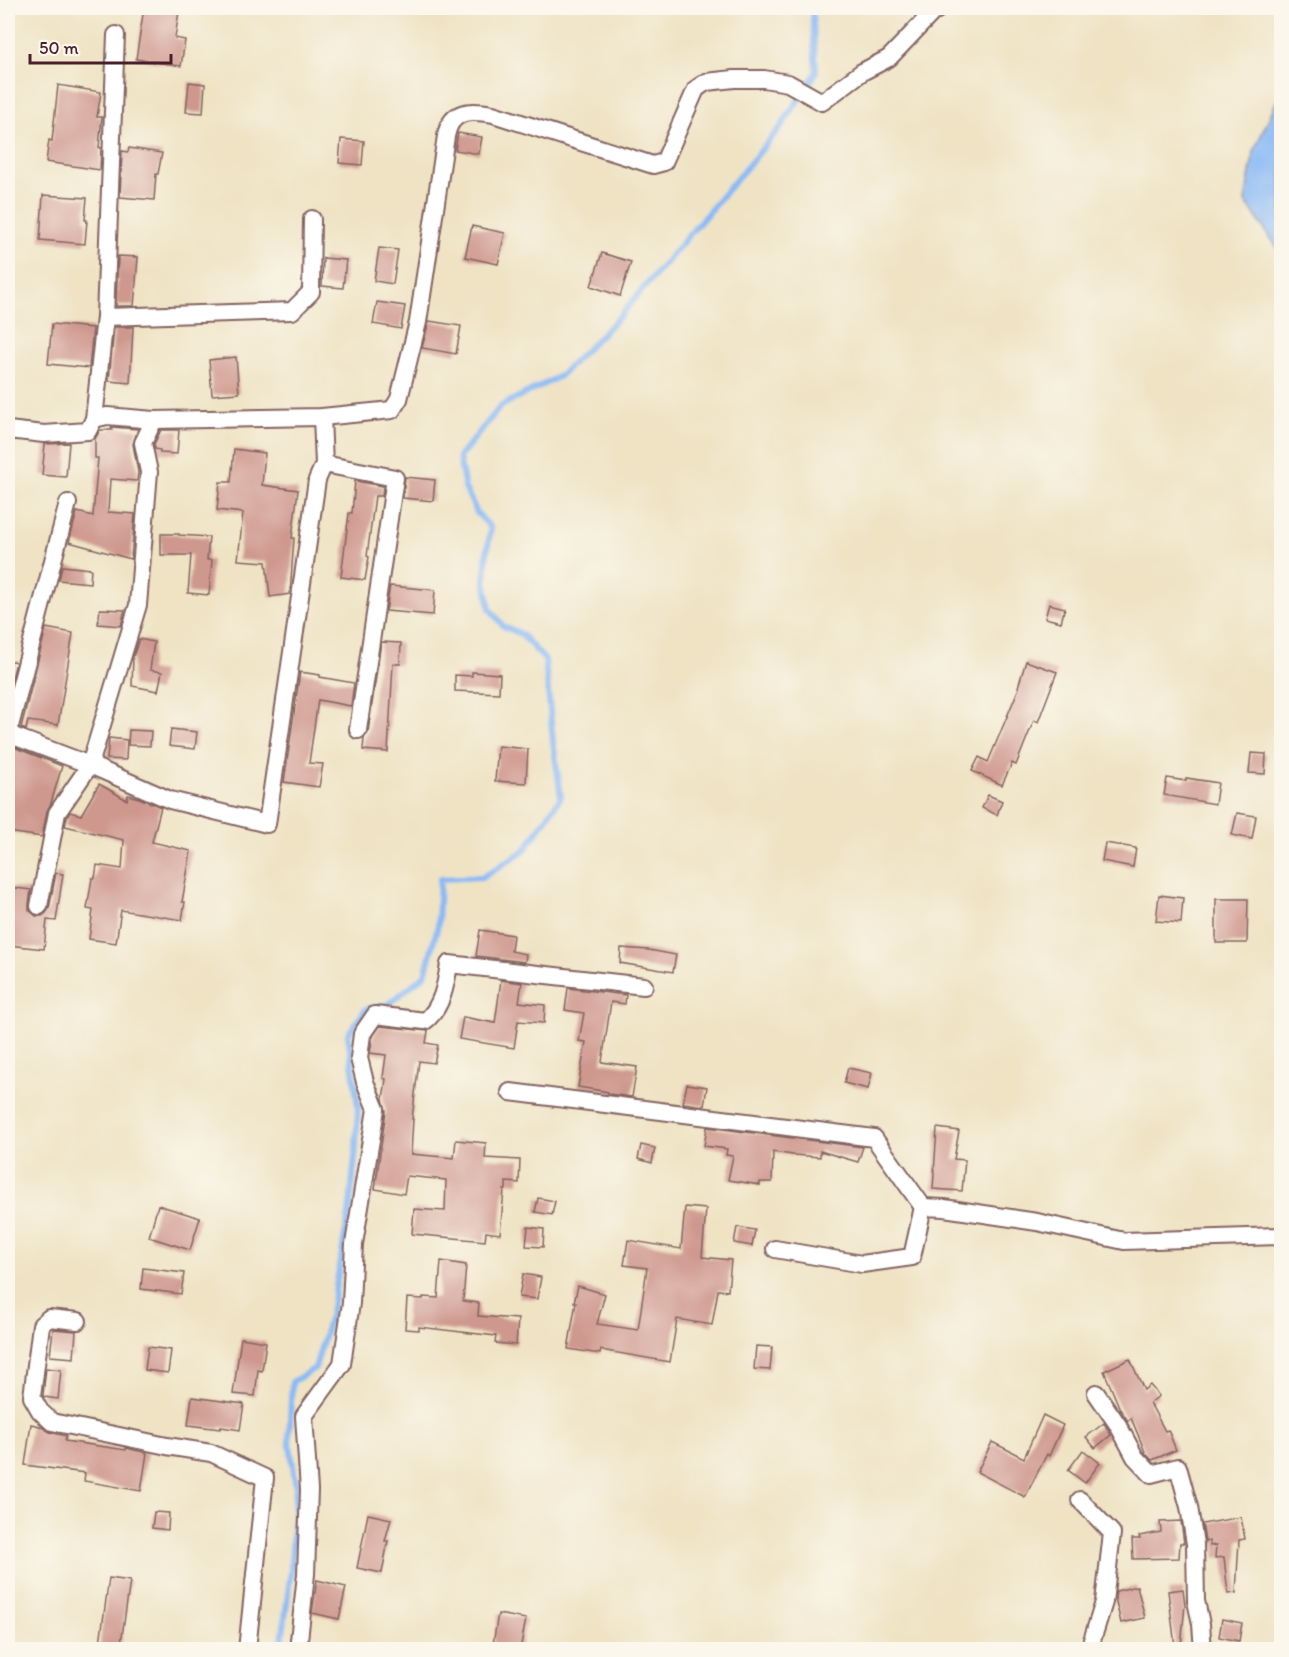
<svg xmlns="http://www.w3.org/2000/svg" width="1289" height="1657" font-family="Itim,sans-serif">
	<rect width="100%" height="100%" fill="#fbf7ec"/>
	<filter id="ink" filterUnits="userSpaceOnUse"><feTurbulence type="fractalNoise" baseFrequency=".0167" numOctaves="2"/><feDisplacementMap in="SourceGraphic" scale="12" xChannelSelector="R" yChannelSelector="G"/><feConvolveMatrix kernelMatrix="1 2 1 2 8 2 1 2 1" color-interpolation-filters="sRGB"/></filter>
	<filter id="wash" filterUnits="userSpaceOnUse"><feTurbulence type="fractalNoise" baseFrequency=".008" numOctaves="4" result="noise"/><feDisplacementMap in="SourceGraphic" scale="24" xChannelSelector="R" yChannelSelector="G"/><feGaussianBlur stdDeviation="1.35" result="paint"/><feColorMatrix in="noise" values="0 0 0 0 0 0 0 0 0 0 0 0 0 0 0 0 0 1.4 0 .05"/><feComposite in="paint" operator="in"/></filter>
	<g filter="url(#wash)">
		<rect width="100%" height="100%" fill="#efe3c4"/>
		<polygon fill="#89b9f5" stroke="#6a6c90" stroke-width="1.5" points="1277,100 1282,100 1281,250 1279,250 1245,201 1254,151"/>
		<g fill="none" stroke-linecap="round" stroke-linejoin="round">
			<polyline stroke="#89b9f5" stroke-width="6" points="281,1650 291,1570 296,1486 289,1438 292,1382 315,1368 331,1313 349,1214 356,1148 358,1106 348,1034 366,1009 387,1005 425,975 438,925 440,879 483,877 525,850 561,797 553,741 545,660 521,634 503,626 490,609 485,581 487,551 491,528 477,513 465,488 459,457 501,406 560,376 620,316 780,128 816,73 812,8"/>
		</g>
		<g id="blocks">
			<g fill="#cf988e">
				<polygon points="144,8 157,8 179,11 175,38 185,40 181,66 136,59"/>
				<polygon points="189,82 205,84 203,113 186,112"/>
				<polygon points="58,85 101,92 97,117 102,117 99,147 101,148 100,170 46,162 49,140 52,141"/>
				<polygon points="458,133 482,137 479,154 455,150"/>
				<polygon points="341,139 364,141 362,165 339,163"/>
				<polygon points="129,148 162,153 158,174 156,174 154,200 120,197 122,151 128,152"/>
				<polygon points="43,195 87,198 85,220 87,220 85,244 40,240"/>
				<polygon points="472,226 505,233 498,264 465,257"/>
				<polygon points="379,248 398,250 393,284 374,281"/>
				<polygon points="602,253 631,262 620,296 591,286"/>
				<polygon points="118,256 138,257 134,306 116,306"/>
				<polygon points="323,258 346,260 343,288 322,286"/>
				<polygon points="377,302 405,306 401,329 373,324"/>
				<polygon points="429,321 461,326 456,354 422,348"/>
				<polygon points="52,324 93,328 89,368 48,364"/>
				<polygon points="114,327 133,327 130,383 109,381"/>
				<polygon points="236,357 239,393 212,395 209,360"/>
				<polygon points="111,427 138,429 133,444 138,472 137,481 110,479 108,512 135,514 131,559 69,542 77,512 93,516 98,458 95,458 95,439 100,430 112,430"/>
				<polygon points="161,430 179,430 177,454 160,453 160,450 155,449 154,444"/>
				<polygon points="69,443 66,477 42,475 45,444"/>
				<polygon points="234,449 265,453 262,485 298,490 292,538 294,538 290,594 270,597 266,562 238,560 243,513 217,510 220,482 231,482"/>
				<polygon points="405,477 435,480 433,501 403,498"/>
				<polygon points="355,481 383,486 382,496 375,496 367,556 369,557 365,580 341,577 349,513 352,513"/>
				<polygon points="161,534 179,534 179,535 209,537 207,560 212,560 209,595 188,593 191,555 161,555"/>
				<polygon points="62,566 91,569 90,583 59,580"/>
				<polygon points="390,586 435,590 433,615 386,611"/>
				<polygon points="1049,604 1065,608 1061,622 1045,618"/>
				<polygon points="100,609 125,610 121,626 98,624"/>
				<polygon points="46,628 73,633 58,725 28,721 26,730 21,728"/>
				<polygon points="139,639 154,642 150,670 162,672 158,691 132,686 133,657"/>
				<polygon points="381,642 401,643 400,664 393,664 388,752 363,750 364,738 368,732"/>
				<polygon points="8,660 16,662 8,694"/>
				<polygon points="1026,661 1057,672 1038,722 1034,720 1016,765 1012,763 1002,785 972,771 979,757 988,762 1019,688 1018,687"/>
				<polygon points="300,672 320,675 320,677 354,683 351,706 318,700 309,763 323,764 319,787 284,782"/>
				<polygon points="472,672 500,674 499,693 455,691 455,675 472,676"/>
				<polygon points="171,729 197,732 195,749 169,746"/>
				<polygon points="129,730 151,731 150,746 128,745"/>
				<polygon points="109,738 127,740 126,760 107,759"/>
				<polygon points="8,745 62,766 51,803 47,811 42,837 8,832"/>
				<polygon points="498,746 528,749 526,783 495,781"/>
				<polygon points="1251,753 1266,754 1265,774 1249,773"/>
				<polygon points="1167,778 1186,781 1186,778 1218,783 1215,804 1164,795"/>
				<polygon points="99,784 127,800 128,795 139,798 161,807 152,842 191,851 182,902 185,902 182,920 121,910 116,943 89,939 93,910 87,909 92,878 95,878 97,865 122,869 124,840 65,826 67,817 70,812 81,815"/>
				<polygon points="988,795 1002,801 997,815 982,808"/>
				<polygon points="1237,813 1256,816 1252,839 1232,835"/>
				<polygon points="1105,843 1136,848 1133,867 1102,861"/>
				<polygon points="56,873 63,874 56,921 47,920 44,949 8,945 8,887 31,890 29,904 29,910 36,916 42,916 46,913 49,909"/>
				<polygon points="1159,895 1183,898 1181,923 1156,921"/>
				<polygon points="1216,899 1248,899 1247,943 1216,943"/>
				<polygon points="480,930 513,935 511,951 526,954 525,962 476,956"/>
				<polygon points="621,948 649,950 676,955 673,972 620,963"/>
				<polygon points="501,980 522,983 519,1002 545,1005 544,1023 518,1021 514,1048 459,1039 463,1017 495,1023"/>
				<polygon points="568,988 626,995 625,1004 611,1002 602,1062 637,1067 632,1097 608,1094 608,1092 578,1087 586,1042 579,1041 584,1013 565,1010"/>
				<polygon points="380,1026 428,1031 426,1043 438,1045 434,1063 419,1061 412,1119 413,1119 411,1154 454,1158 456,1140 486,1143 485,1158 520,1160 519,1183 506,1182 506,1190 504,1190 500,1234 486,1232 485,1241 412,1234 414,1209 445,1211 446,1180 407,1176 404,1194 375,1189 386,1111 383,1099 386,1079 383,1078 386,1055 370,1053 373,1036"/>
				<polygon points="848,1068 872,1073 868,1089 844,1083"/>
				<polygon points="687,1084 707,1087 704,1106 683,1103"/>
				<polygon points="707,1127 863,1147 858,1162 820,1151 820,1157 793,1155 773,1152 772,1182 760,1182 760,1185 728,1180 733,1156 726,1155 727,1149 704,1146"/>
				<polygon points="937,1128 959,1131 954,1159 965,1160 962,1191 933,1189"/>
				<polygon points="641,1145 655,1148 652,1163 638,1159"/>
				<polygon points="538,1198 555,1201 552,1215 535,1212"/>
				<polygon points="158,1205 200,1218 190,1250 149,1237"/>
				<polygon points="685,1207 706,1209 702,1257 731,1260 728,1291 718,1290 712,1325 677,1319 670,1362 601,1350 600,1354 568,1349 576,1302 574,1302 578,1286 605,1294 597,1324 638,1330 647,1268 624,1265 628,1240 681,1249"/>
				<polygon points="528,1227 544,1229 543,1247 526,1246"/>
				<polygon points="737,1227 755,1230 752,1246 734,1243"/>
				<polygon points="441,1261 466,1265 463,1301 479,1303 478,1316 518,1319 516,1345 495,1343 496,1336 419,1327 419,1330 405,1329 407,1298 423,1299 423,1297 438,1298"/>
				<polygon points="143,1268 184,1273 181,1294 141,1289"/>
				<polygon points="523,1274 541,1277 537,1299 519,1297"/>
				<polygon points="53,1329 76,1331 74,1358 50,1356"/>
				<polygon points="241,1338 266,1342 262,1371 258,1370 255,1396 233,1394"/>
				<polygon points="756,1346 772,1347 770,1370 754,1369"/>
				<polygon points="148,1347 171,1350 168,1373 145,1370"/>
				<polygon points="1130,1359 1144,1390 1150,1385 1159,1396 1150,1403 1165,1431 1168,1430 1176,1450 1152,1460 1146,1454 1131,1418 1128,1421 1120,1409 1104,1371"/>
				<polygon points="46,1368 61,1370 58,1399 44,1397 43,1395"/>
				<polygon points="192,1397 244,1404 240,1430 221,1427 220,1429 188,1425"/>
				<polygon points="1043,1415 1063,1425 1049,1456 1047,1454 1025,1497 977,1472 992,1442 1024,1458"/>
				<polygon points="1104,1423 1111,1435 1095,1448 1086,1437"/>
				<polygon points="31,1424 40,1426 50,1432 66,1436 65,1441 126,1450 126,1448 147,1453 141,1491 84,1481 85,1473 25,1465"/>
				<polygon points="1083,1450 1100,1463 1085,1483 1068,1470"/>
				<polygon points="154,1512 169,1513 168,1530 152,1528"/>
				<polygon points="368,1514 391,1519 385,1541 388,1541 382,1573 357,1568"/>
				<polygon points="1241,1517 1245,1539 1239,1540 1236,1593 1228,1594 1224,1557 1215,1558 1216,1545 1210,1546 1209,1541 1205,1541 1202,1524"/>
				<polygon points="1181,1521 1184,1543 1180,1543 1179,1558 1133,1559 1132,1539 1140,1539 1139,1536 1161,1532 1160,1522"/>
				<polygon points="109,1578 130,1581 120,1650 99,1650"/>
				<polygon points="317,1580 346,1587 339,1619 312,1613"/>
				<polygon points="1137,1586 1145,1618 1121,1623 1115,1598 1116,1591"/>
				<polygon points="1183,1589 1185,1605 1181,1646 1175,1646 1168,1591"/>
				<polygon points="498,1614 526,1619 520,1650 492,1650"/>
				<polygon points="1222,1619 1242,1623 1239,1641 1219,1637"/>
			</g>
		</g>
	</g>
	<g filter="url(#ink)">
		<use href="#blocks" fill-opacity="0" stroke="#846461" stroke-width="1.5"/>
		<g fill="none" stroke-linecap="round" stroke-linejoin="round">
			<g stroke="#846461" stroke-width="20">
				<g id="street">
					<polyline points="105,317 292,311 311,292 312,219"/>
					<polyline points="94,419 105,317 116,35"/>
					<path d="M8,430l36,4 44,-3 6,-12 13,-3 47,4 168,-3 70,-7 7,-11 19,-77 28,-186c5,-27 25,-26 47,-22l160,51 11,-3 32,-73 10,-7 28,-3h30l24,4 34,19 40,-30 27,-14 43,-45 8,-5"/>
					<polyline points="324,464 395,478 358,730"/>
					<polyline points="8,734 90,765 170,800 267,824 317,480 324,464 322,417"/>
					<polyline points="8,734 68,503"/>
					<polyline points="39,906 57,813 90,765 138,605 149,472 143,443 154,420"/>
					<polyline points="510,1092 874,1138 923,1207"/>
					<polyline points="775,1249 862,1264 912,1257 923,1207 944,1208 1037,1222 1124,1241 1282,1236"/>
					<polyline points="78,1321 49,1318 41,1325 32,1397 40,1411 52,1422 167,1446 211,1453 265,1478 247,1650"/>
					<polyline points="1096,1393 1118,1425 1135,1457 1151,1474 1178,1467 1189,1507 1195,1544 1196,1601 1201,1624 1203,1650"/>
					<polyline points="1080,1500 1112,1533 1104,1602 1089,1650"/>
					<path d="M298,1650l8,-76 3,-84 -5,-74 38,-52 9,-61 3,-59 22,-135 -11,-27 -6,-24 3,-24 13,-19 50,6c17,-13 21,-37 24,-57l195,22"/>
				</g>
			</g>
			<use href="#street" stroke="#fff" stroke-width="16"/>
		</g>
	</g>
	<rect width="1289" height="1657" fill="none" stroke="#fbf7ec" stroke-width="30"/>
	<path d="M30 54v9h141v-9" fill="none" stroke="#4a1f2b" stroke-width="3"/>
	<text x="39" y="54" font-size="18" fill="#4a1f2b" stroke="#fbf7ec" stroke-width="4.5" paint-order="stroke">50 m</text>
</svg>
